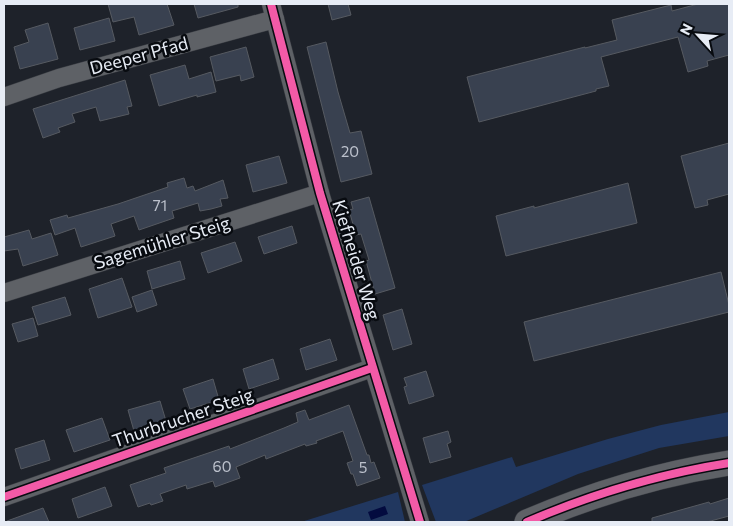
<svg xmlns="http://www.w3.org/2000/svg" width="733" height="526" font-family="Commissioner,sans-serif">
	<rect width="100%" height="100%" fill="#1e222a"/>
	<g fill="#21375f">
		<polygon points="729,412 729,436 659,448 578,474 464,522 436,522 422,485 512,457 516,467 608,439 661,425"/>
		<polygon points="398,492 405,522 301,522"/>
	</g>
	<polygon fill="#030b3f" points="385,506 388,514 371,520 368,512"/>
	<g fill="#394150" stroke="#565a61">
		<polygon points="108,4 167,4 174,25 139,35 134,17 113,22"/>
		<polygon points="194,4 238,4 238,7 198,18"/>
		<polygon points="328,4 348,4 351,15 332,20"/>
		<polygon points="698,4 729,4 729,55 707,61 708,66 688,72 678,37 601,57 609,86 596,89 596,91 479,122 467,77 585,47 585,48 617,40 612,20 671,5 672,11"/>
		<polygon points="109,18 115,41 80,50 74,28"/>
		<polygon points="48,23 58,59 20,69 14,47 29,42 25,30"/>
		<polygon points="326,42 338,92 350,133 361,131 372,174 341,182 307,47"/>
		<polygon points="246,47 254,77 241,81 240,75 216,81 210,57"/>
		<polygon points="185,65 189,79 211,72 216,92 197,97 197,95 159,106 150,75"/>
		<polygon points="125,80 132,106 127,107 129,114 100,121 96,107 72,114 75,122 58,128 60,132 43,138 33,109"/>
		<polygon points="729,143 729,194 707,200 708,205 695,208 681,156"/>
		<polygon points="279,156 287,183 253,192 246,165"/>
		<polygon points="184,178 187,188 193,186 195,191 223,180 228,198 220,199 222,206 211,209 200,211 198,203 172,211 174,218 139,230 134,216 111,224 115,236 81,247 75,228 55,235 50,220 67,215 68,218 118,204 168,187 167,183"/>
		<polygon points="628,183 637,223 506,256 496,216 534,206 534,208"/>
		<polygon points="369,197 395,288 375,294 366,261 369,260 361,234 356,235 349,210 353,209 351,202"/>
		<polygon points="292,226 297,243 264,254 258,237"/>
		<polygon points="29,230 32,239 51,233 58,255 23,266 18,249 4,251 4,237"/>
		<polygon points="235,242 242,261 208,273 201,253"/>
		<polygon points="180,261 185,279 152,289 147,271"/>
		<polygon points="721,272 729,305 729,312 534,361 524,322"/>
		<polygon points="122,278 132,307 98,318 89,289"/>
		<polygon points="152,290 157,305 137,312 132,297"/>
		<polygon points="65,297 71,315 38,325 32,307"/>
		<polygon points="402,309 412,344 393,350 383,315"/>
		<polygon points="33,318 38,336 18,342 12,324"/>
		<polygon points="330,339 337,360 306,370 300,349"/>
		<polygon points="273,359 279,379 249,389 243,369"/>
		<polygon points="426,371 434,396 409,404 404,387 407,386 404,378"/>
		<polygon points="213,379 219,400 190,409 183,389"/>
		<polygon points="160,401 166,421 134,431 128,410"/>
		<polygon points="349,405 367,455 369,455 371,463 374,462 380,478 357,486 353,474 351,474 347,463 353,461 343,431 316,441 317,443 306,446 305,444 266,459 265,455 236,467 240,478 215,487 213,481 187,489 186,485 160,494 163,501 151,505 150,503 138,507 130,485 166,473 164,468 229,446 230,449 284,428 298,422 296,413 305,410 309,420"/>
		<polygon points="102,418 110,440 74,452 66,430"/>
		<polygon points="448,431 451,442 447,444 451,457 430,463 423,438"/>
		<polygon points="44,440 50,460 21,469 15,449"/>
		<polygon points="105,487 112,506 78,518 72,499"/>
		<polygon points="729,498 729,516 707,522 652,522 652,518 709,502 710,504"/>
		<polygon points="43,508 49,522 7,522 7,521"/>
	</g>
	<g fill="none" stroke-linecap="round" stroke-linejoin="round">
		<g stroke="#3a3d43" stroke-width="19">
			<g id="street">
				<polyline points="271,4 320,193 420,522"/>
				<polyline points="4,97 59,78 275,19"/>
				<polyline points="4,293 320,193"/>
				<polyline points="4,497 372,368"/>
			</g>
		</g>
		<g stroke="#3a3d43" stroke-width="26">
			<path id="secondary" d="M527,522c65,-28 132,-48 202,-59"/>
		</g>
		<use href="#street" stroke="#5e6166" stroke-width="18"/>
		<use href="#secondary" stroke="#5e6166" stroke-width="25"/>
		<g stroke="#080b10" stroke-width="11">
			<g id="cycleway">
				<polyline points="271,4 320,193 420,522"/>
				<polyline points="4,497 372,368"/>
				<path d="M527,522c65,-28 132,-48 202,-59"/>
			</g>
		</g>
		<use href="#cycleway" stroke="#f35aa7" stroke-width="8"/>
	</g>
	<g text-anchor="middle" stroke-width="5" stroke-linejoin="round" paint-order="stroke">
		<g font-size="15" fill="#bcc1cc">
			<text x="350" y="157">20</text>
			<text x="160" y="211">71</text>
			<text x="222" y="472">60</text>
			<text x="363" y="473">5</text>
		</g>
		<g font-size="18" fill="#e7ecf5" stroke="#080b10">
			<text transform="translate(139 56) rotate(-15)" y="6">Deeper Pfad</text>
			<text transform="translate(162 243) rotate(-17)" y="6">Sagemühler Steig</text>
			<text transform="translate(356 260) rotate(73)" y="6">Kiefheider Weg</text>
			<text transform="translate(183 418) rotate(-19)" y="6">Thurbrucher Steig</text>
		</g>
	</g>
	<rect width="733" height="526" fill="none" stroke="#e7ecf5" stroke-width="10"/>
	<g transform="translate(698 35) rotate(296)" stroke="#080b10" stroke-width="4" paint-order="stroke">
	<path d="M0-4L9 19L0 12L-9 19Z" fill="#e7ecf5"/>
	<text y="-8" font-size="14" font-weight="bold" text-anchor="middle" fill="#e7ecf5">N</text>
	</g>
</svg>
